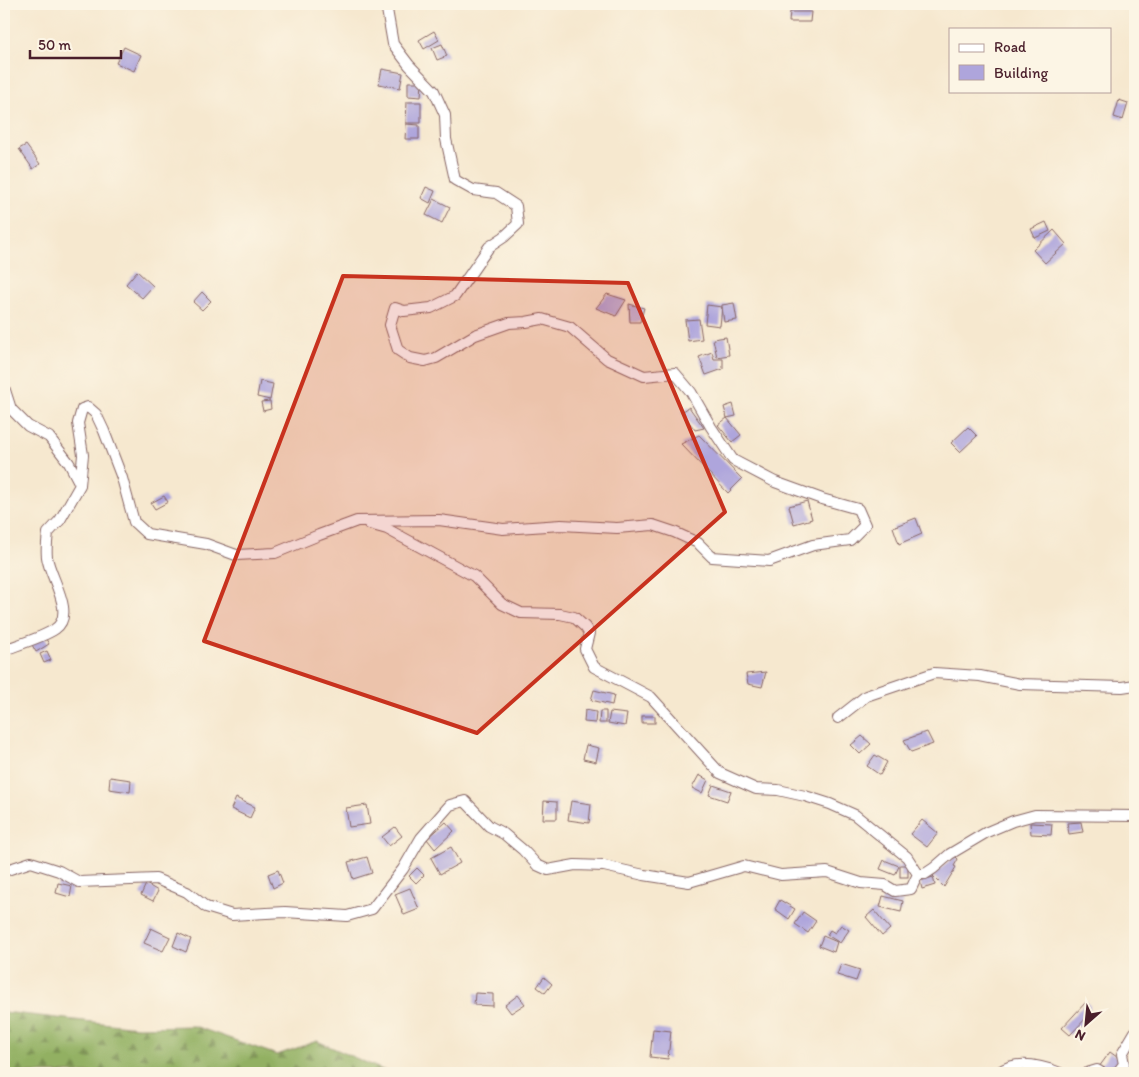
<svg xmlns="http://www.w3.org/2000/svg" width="1139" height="1077" font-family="Itim,sans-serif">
	<defs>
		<pattern id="forest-firs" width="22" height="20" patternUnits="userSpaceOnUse" patternTransform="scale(1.25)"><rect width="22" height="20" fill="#92b062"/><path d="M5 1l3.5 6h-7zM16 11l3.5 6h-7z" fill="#798f51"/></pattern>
	</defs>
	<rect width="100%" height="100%" fill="#fcf5e5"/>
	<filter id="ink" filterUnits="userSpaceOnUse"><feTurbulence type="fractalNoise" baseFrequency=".02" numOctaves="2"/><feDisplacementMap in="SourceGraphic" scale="10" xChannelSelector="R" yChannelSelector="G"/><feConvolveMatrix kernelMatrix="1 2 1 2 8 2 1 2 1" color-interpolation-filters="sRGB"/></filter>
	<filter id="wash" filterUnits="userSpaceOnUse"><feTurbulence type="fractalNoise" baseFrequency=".0096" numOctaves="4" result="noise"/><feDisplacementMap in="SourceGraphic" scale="20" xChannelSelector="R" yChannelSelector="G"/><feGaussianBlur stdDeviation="1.12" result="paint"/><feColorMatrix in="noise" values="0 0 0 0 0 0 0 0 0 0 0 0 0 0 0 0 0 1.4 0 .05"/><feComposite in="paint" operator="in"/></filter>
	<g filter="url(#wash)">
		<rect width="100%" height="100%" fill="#f6e8cf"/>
		<polygon fill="url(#forest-firs)" stroke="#6e6846" points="4,1012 137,1027 194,1026 277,1055 317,1041 385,1071 386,1073 4,1073"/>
		<g id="blocks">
			<g fill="#aea5dc">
				<polygon points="790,12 811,12 810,22 789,22"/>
				<polygon points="434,31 439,40 424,49 419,40"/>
				<polygon points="442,44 447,56 437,60 432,48"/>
				<polygon points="124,47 141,55 134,71 116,63"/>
				<polygon points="382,69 403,73 400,88 379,84"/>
				<polygon points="408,82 422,82 421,97 408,96"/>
				<polygon points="1119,100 1128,103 1123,120 1114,117"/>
				<polygon points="407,102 421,102 421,123 406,123"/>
				<polygon points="406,124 419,125 419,139 405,139"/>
				<polygon points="26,145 40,164 33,169 19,149"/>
				<polygon points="426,187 435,191 430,203 421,198"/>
				<polygon points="434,199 450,207 442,223 426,215"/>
				<polygon points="1046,222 1050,231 1035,238 1031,229"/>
				<polygon points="1054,230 1066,244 1045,263 1033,250"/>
				<polygon points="137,271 153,286 142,298 126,284"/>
				<polygon points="202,292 211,301 202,310 193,302"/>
				<polygon points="607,294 626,300 616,316 596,308"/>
				<polygon points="734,303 737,320 724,322 722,307 720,326 705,324 707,305 722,307 722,305"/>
				<polygon points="629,304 644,308 640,322 630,322"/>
				<polygon points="699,319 702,339 688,341 685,320"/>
				<polygon points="726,337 729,355 717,357 713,339"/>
				<polygon points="712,352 714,359 723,359 723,369 706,375 699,357"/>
				<polygon points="260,381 273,384 270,400 257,397"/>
				<polygon points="270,401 271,409 263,411 261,402"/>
				<polygon points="733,404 736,416 727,418 741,435 732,442 718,425 727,418 724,407"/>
				<polygon points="689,407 704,428 695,430 682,412"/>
				<polygon points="968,427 977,436 960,452 951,443"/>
				<polygon points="699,435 742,479 728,493 681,444"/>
				<polygon points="164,496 168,502 155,509 151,503"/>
				<polygon points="807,501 812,519 794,524 789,506"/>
				<polygon points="916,518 922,534 899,544 893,527"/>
				<polygon points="44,636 49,644 36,652 31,643"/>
				<polygon points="47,651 51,660 44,663 40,654"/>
				<polygon points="766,672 762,687 748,684 746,674"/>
				<polygon points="594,690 614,695 612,705 591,700"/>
				<polygon points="585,710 596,712 595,723 584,722"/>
				<polygon points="600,711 606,711 606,723 599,723"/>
				<polygon points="610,712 627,714 625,726 608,723"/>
				<rect x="642" y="716" width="13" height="7"/>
				<polygon points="927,732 933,744 911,752 904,740"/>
				<polygon points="862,736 871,744 860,754 851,745"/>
				<polygon points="586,745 599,748 596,762 583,759"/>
				<polygon points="875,755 887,762 880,775 867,766"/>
				<polygon points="699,775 708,780 702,793 692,788"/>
				<polygon points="110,777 131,780 130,792 109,789"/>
				<polygon points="713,785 731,791 727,801 709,795"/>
				<polygon points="236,798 255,807 250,818 231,809"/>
				<polygon points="544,801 557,802 557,819 543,819"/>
				<polygon points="571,801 591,804 589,823 568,820"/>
				<polygon points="367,805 370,824 349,827 346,808"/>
				<polygon points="922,820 938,833 927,847 910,834"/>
				<polygon points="446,822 454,831 435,849 427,839"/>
				<polygon points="1081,822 1083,832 1069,834 1067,823"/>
				<polygon points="1030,823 1052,824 1051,835 1031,834"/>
				<polygon points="395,827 402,836 389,846 382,837"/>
				<polygon points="451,847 460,863 440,874 431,858"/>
				<polygon points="955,856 958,859 954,866 956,867 944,887 933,876"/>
				<polygon points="367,857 372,873 353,879 348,862"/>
				<polygon points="884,860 899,866 895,875 880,869"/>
				<rect x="900" y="865" width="8" height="12"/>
				<polygon points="417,868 424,875 416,883 409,876"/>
				<polygon points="278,870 283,883 273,888 268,874"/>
				<polygon points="933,877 935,885 922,889 920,881"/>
				<polygon points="58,883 72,886 70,897 56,893"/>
				<polygon points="146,884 158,891 153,901 141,895"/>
				<polygon points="410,888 419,909 404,915 395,894"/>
				<polygon points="883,896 903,901 901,912 880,907"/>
				<polygon points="780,900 795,909 789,919 775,909"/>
				<polygon points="874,910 890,929 882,936 866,917"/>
				<polygon points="803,912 816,921 808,933 795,924"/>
				<polygon points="841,925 849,930 840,943 827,935 830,930 835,933"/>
				<polygon points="151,928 170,937 163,951 144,943"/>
				<polygon points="178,933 191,939 186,952 173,946"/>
				<polygon points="823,936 837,942 834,952 819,946"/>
				<polygon points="841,964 860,970 856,981 837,975"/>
				<polygon points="544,977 552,984 545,993 537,987"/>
				<polygon points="475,993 493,994 493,1006 474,1005"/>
				<polygon points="518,995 525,1004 511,1013 505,1005"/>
				<polygon points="1086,1002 1090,1006 1090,1014 1070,1035 1062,1028"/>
				<polygon points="653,1029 671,1031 668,1059 650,1057"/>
				<polygon points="1110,1052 1121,1060 1112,1073 1108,1073 1099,1067"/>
			</g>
		</g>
	</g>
	<g filter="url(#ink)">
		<use href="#blocks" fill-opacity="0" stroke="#866564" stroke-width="1"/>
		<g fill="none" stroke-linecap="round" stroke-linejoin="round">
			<g stroke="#866564" stroke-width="12">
				<g id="minor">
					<polyline points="4,387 11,409 28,426 49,437 69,463 80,484"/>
					<path d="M4,650c13,-5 40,-13 51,-21 22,-15 -6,-53 -8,-72 -1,-8 0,-16 1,-24l12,-13 20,-35 3,-30 -5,-32 4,-14 6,-2 8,7 8,17 18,47 12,44 13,12 59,10 30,11 39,-2 44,-18 38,-14 82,-1 64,9 58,-4 56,3 36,-3 21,7 24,11 14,14 57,4 44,-16 37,-5 15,-15 -7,-16 -36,-10 -47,-17 -42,-22 -22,-33 -20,-35 -16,-19 -31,3 -37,-17 -37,-32 -28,-8 -16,3 -17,1 -34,12 -39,23 -11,3 -15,-3 -12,-8 -8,-25 5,-17 9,3 27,-3 24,-12 34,-49 15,-10 14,-13 -2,-18 -20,-13 -23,-3 -18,-10 -9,-41 -1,-24 -11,-24 -25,-26 -16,-21 -7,-40"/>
					<polyline points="838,718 866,696 934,673 980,676 1020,684 1122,687 1135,685"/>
					<polyline points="4,871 31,862 59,871 79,882 156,879 187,892 206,907 232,915 285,912 347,916 372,909 403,869 421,838 450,805 465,801 489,826 504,834 523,850 537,865 548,870 575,865 604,866 644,875 689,882 744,866 781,875 827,872 861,883 885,885 895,891 911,889 918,874 907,857 855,815 830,804 805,796 778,790 756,789 720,773 651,697 594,667 585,649 589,633 585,627 574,617 560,614 521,613 502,604 474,576 387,529 369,524"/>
					<polyline points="918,874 925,874 934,868 950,854 987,832 1013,821 1035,815 1135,816"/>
					<path d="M998,1073c18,-14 42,-8 62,0"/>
					<polyline points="1087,1073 1097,1070 1102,1073"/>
					<polyline points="1117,1073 1124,1064 1122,1054 1135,1032"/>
				</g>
			</g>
			<use href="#minor" stroke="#fff" stroke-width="10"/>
		</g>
	</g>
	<path fill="#c8321e" fill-opacity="0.2" stroke="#c8321e" stroke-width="4" stroke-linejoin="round" d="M343,276l285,7 97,229 -248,221 -273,-92z"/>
	<rect width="1139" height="1077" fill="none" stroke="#fcf5e5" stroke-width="20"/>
	<rect x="949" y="28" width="162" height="65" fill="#fcf5e5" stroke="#b59f9b"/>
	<rect x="959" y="44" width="25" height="8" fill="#ffffff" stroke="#b59f9b"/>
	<text x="994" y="52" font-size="15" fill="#4a1f2b">Road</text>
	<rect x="959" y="65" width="25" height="15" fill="#aea5dc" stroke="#b59f9b"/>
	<text x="994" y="78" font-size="15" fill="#4a1f2b">Building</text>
	<g transform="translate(1086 1024) rotate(207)" stroke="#fcf5e5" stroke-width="4" paint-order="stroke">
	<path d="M0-4L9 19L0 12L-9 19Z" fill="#4a1f2b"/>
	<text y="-8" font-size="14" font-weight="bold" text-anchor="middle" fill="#4a1f2b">N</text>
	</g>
	<path d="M30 50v8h91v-8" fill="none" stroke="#4a1f2b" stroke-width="2.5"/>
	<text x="38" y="50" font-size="15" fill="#4a1f2b" stroke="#fcf5e5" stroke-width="4" paint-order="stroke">50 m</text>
</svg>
